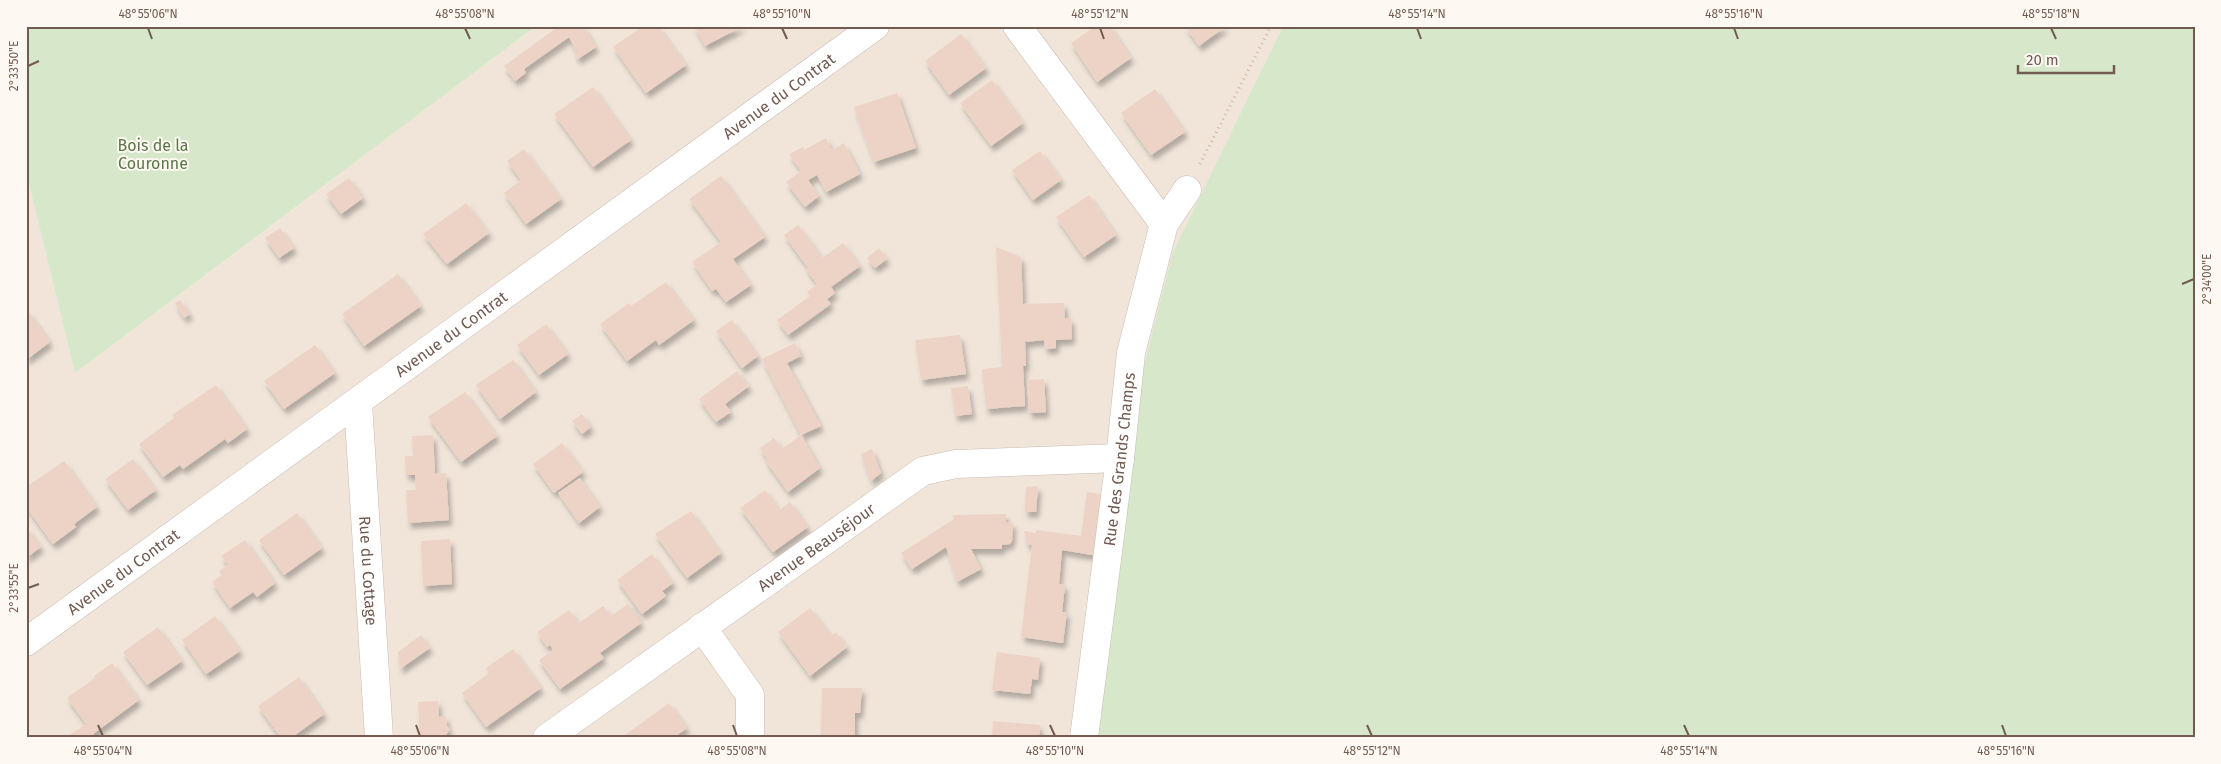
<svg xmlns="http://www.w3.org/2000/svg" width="2221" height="764" font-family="'Fira Sans',sans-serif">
	<defs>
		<filter id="shadow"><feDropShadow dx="3" dy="5.5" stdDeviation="2.5" flood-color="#0004"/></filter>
	</defs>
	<rect width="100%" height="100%" fill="#faf3eb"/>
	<polygon fill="#f1e5da" points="536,26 1283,26 1173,252 1095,738 26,738 26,172 75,373"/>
	<g fill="#d7e7ca">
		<polygon points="26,26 536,26 75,373 26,172"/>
		<polygon points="1283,26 2195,26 2195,738 1095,738 1142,374 1173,252"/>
	</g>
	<g fill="#edd3c6" filter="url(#shadow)">
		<polygon points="559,26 583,26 596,47 578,59 574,53 576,51 569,37 524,69 526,73 515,81 504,66"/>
		<polygon points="643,26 658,26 686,65 646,93 613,47"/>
		<polygon points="694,26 743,26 705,46"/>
		<polygon points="1095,26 1110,26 1131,58 1097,82 1071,43"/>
		<polygon points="1185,26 1226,26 1199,46"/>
		<polygon points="961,34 986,68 949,95 925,61"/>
		<polygon points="992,80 1023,123 991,146 960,103"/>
		<polygon points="593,87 631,140 593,167 554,114"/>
		<polygon points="1155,89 1185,132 1151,155 1121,113"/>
		<polygon points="897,93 916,148 874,162 854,107"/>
		<polygon points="826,138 832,150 844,143 860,174 826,192 817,175 808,180 819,196 805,207 786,182 801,171 789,154 803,147 804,150"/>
		<polygon points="524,149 561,199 526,224 504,193 521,180 507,161"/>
		<polygon points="1040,151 1061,180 1033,200 1012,170"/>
		<polygon points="721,176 765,237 733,259 751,285 726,302 716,289 712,291 692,262 721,242 689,199"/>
		<polygon points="349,178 363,198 341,214 326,194"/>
		<polygon points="1089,195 1116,235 1084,257 1056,217"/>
		<polygon points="466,203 489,233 447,264 423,234"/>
		<polygon points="798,225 822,258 843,243 860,266 831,287 835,293 827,299 831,304 788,335 777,320 810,296 807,292 817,284 806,269 808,268 784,235"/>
		<polygon points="280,228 294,248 279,258 265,238"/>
		<polygon points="996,247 1021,257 1023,304 1064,303 1065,318 1071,318 1072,339 1056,340 1056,348 1045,349 1044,340 1025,342 1026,366 1023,366 1025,406 986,409 982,369 1002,367"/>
		<polygon points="879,248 887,259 875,268 867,258"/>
		<polygon points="398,274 421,306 364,346 342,314"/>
		<polygon points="666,282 694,320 659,345 656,340 627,361 600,324 629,303 631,306"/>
		<polygon points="180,300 190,314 184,318 175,303"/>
		<polygon points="28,311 50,342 26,360 26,312"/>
		<polygon points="732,320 758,356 742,368 716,331"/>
		<polygon points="546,324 568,354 539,375 517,345"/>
		<polygon points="960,335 966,374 921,380 915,340"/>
		<polygon points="795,343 801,356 787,363 821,426 801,435 820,468 788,492 765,460 767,459 760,448 774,438 782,449 801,435 762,359"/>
		<polygon points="315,345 335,373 284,409 264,381"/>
		<polygon points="513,360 536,392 500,419 476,385"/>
		<polygon points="737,371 749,386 725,404 731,412 716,422 699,399"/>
		<polygon points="1044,379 1046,412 1029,413 1027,380"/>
		<polygon points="216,385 247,429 228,443 225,439 183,469 180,465 163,477 139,444 174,418 172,415"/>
		<polygon points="968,386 972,414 955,416 951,388"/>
		<polygon points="465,392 497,436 461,462 428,417"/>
		<polygon points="582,414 591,427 582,434 572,421"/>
		<polygon points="433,435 435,474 446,473 449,520 408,523 406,490 416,490 415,475 406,475 405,456 413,456 412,436"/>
		<polygon points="562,443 583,472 554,493 533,464"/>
		<polygon points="872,449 881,473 871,481 861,454"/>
		<polygon points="133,459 156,490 128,510 105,479"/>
		<polygon points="64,461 97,507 74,524 76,527 53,544 26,507 26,487"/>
		<polygon points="580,478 600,507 579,523 558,493"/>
		<polygon points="1038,486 1036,512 1025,512 1026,487"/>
		<polygon points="765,490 779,510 790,502 808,527 773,552 740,508"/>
		<polygon points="1087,492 1106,495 1098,556 1062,550 1059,584 1065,585 1062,612 1067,612 1063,643 1021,637 1032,545 1027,544 1024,531 1036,533 1036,530 1081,536"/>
		<polygon points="691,511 721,553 687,578 655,534"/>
		<polygon points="297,513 322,548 284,575 259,540"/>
		<polygon points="1006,514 1006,522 1013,523 1012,541 1010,544 1002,545 1002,549 971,549 981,569 957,582 946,547 912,569 901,553 954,519 953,515"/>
		<polygon points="26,527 41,547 26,558"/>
		<polygon points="450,539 452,584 423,586 421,541"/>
		<polygon points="245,540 275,583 257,597 253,592 230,608 212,582 222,575 219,571 228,565 221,556"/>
		<polygon points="652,554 673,583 662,591 666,596 642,614 617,580"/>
		<polygon points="628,604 641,623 600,653 604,658 560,689 539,660 553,650 550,645 547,647 537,632 569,610 579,623 603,606 611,616"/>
		<polygon points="810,608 831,636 836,632 847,647 810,676 778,632"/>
		<polygon points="215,616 240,651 206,674 182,640"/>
		<polygon points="158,627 182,661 147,685 123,652"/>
		<polygon points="421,635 430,648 400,669 398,652"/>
		<polygon points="513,649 541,688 486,727 462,693 489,673 486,668"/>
		<polygon points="997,652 1040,658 1038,680 1032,679 1030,694 992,690"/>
		<polygon points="112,663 139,700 93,734 96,738 65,738 86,724 67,698 95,678 94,676"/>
		<polygon points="299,677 324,714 291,738 281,738 258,706"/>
		<polygon points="822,688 862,688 860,713 855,713 855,738 821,738"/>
		<polygon points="438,701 439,717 446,716 447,726 450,729 446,735 440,736 440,738 420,738 418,702"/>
		<polygon points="669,703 687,728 673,738 621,738"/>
		<polygon points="993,721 1040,725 1039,738 992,738"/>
	</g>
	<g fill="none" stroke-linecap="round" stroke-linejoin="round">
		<g stroke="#ccbbb2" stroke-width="29">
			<g id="minor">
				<polyline points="1017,26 1164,224"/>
				<path id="s1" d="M358,403l21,335"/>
				<polyline points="702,627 750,695 750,738"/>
				<path id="s2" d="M26,642l849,-616"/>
				<path id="s3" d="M547,738l376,-267 33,-7 164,-6"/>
				<path id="s4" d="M1084,738l36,-280 11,-105 33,-129 23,-34"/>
			</g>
		</g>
		<polyline stroke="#d2b6a8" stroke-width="3" stroke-dasharray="1 4" stroke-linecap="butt" points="1200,164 1271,26"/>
		<use href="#minor" stroke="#fff" stroke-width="28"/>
	</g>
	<path fill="none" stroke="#725b51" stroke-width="2" d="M148,28l4,11M465,28l5,11M782,28l5,11M1100,28l4,11M1417,28l4,11M1734,28l4,11M2051,28l5,11M28,66l11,-5M2182,284l12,-5M28,588l11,-4M98,725l5,11M416,725l4,11M733,725l4,11M1050,725l5,11M1367,725l5,11M1684,725l5,11M2002,725l4,11"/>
	<g text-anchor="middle" stroke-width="4" stroke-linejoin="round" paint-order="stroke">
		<g font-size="16" fill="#725b51" stroke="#fdf8f1">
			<text dy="6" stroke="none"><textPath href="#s2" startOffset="930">Avenue du Contrat</textPath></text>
			<text dy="6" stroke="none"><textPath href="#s2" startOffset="525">Avenue du Contrat</textPath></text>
			<text dy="6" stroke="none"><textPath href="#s4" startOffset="281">Rue des Grands Champs</textPath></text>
			<text dy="6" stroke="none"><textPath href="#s3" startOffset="330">Avenue Beauséjour</textPath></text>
			<text dy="6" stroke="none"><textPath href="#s1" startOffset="168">Rue du Cottage</textPath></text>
			<text dy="6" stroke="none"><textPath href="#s2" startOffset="120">Avenue du Contrat</textPath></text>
		</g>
		<g font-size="16" fill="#5a774a" stroke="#fdf8f1">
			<text x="153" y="151">Bois de la<tspan x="153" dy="18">Couronne</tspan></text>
		</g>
	</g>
	<rect width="2221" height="764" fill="none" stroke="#fdf8f1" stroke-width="55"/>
	<path d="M2018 65v8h96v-8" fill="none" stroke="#725b51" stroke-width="2.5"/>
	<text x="2026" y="65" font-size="15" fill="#725b51" stroke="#fdf8f1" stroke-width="4" paint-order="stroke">20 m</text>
	<rect x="28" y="28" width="2166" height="708" fill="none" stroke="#725b51" stroke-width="2"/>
	<g font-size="12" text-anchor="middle" fill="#725b51">
		<text x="148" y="18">48°55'06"N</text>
		<text x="465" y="18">48°55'08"N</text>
		<text x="782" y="18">48°55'10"N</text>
		<text x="1100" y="18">48°55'12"N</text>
		<text x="1417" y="18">48°55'14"N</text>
		<text x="1734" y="18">48°55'16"N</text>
		<text x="2051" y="18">48°55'18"N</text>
		<text transform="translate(14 66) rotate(-90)" y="4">2°33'50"E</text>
		<text transform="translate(2207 279) rotate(-90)" y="4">2°34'00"E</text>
		<text transform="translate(14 588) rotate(-90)" y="4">2°33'55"E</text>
		<text x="103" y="755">48°55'04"N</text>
		<text x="420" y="755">48°55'06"N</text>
		<text x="737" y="755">48°55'08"N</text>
		<text x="1055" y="755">48°55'10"N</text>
		<text x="1372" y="755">48°55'12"N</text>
		<text x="1689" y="755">48°55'14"N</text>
		<text x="2006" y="755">48°55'16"N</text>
	</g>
</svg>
